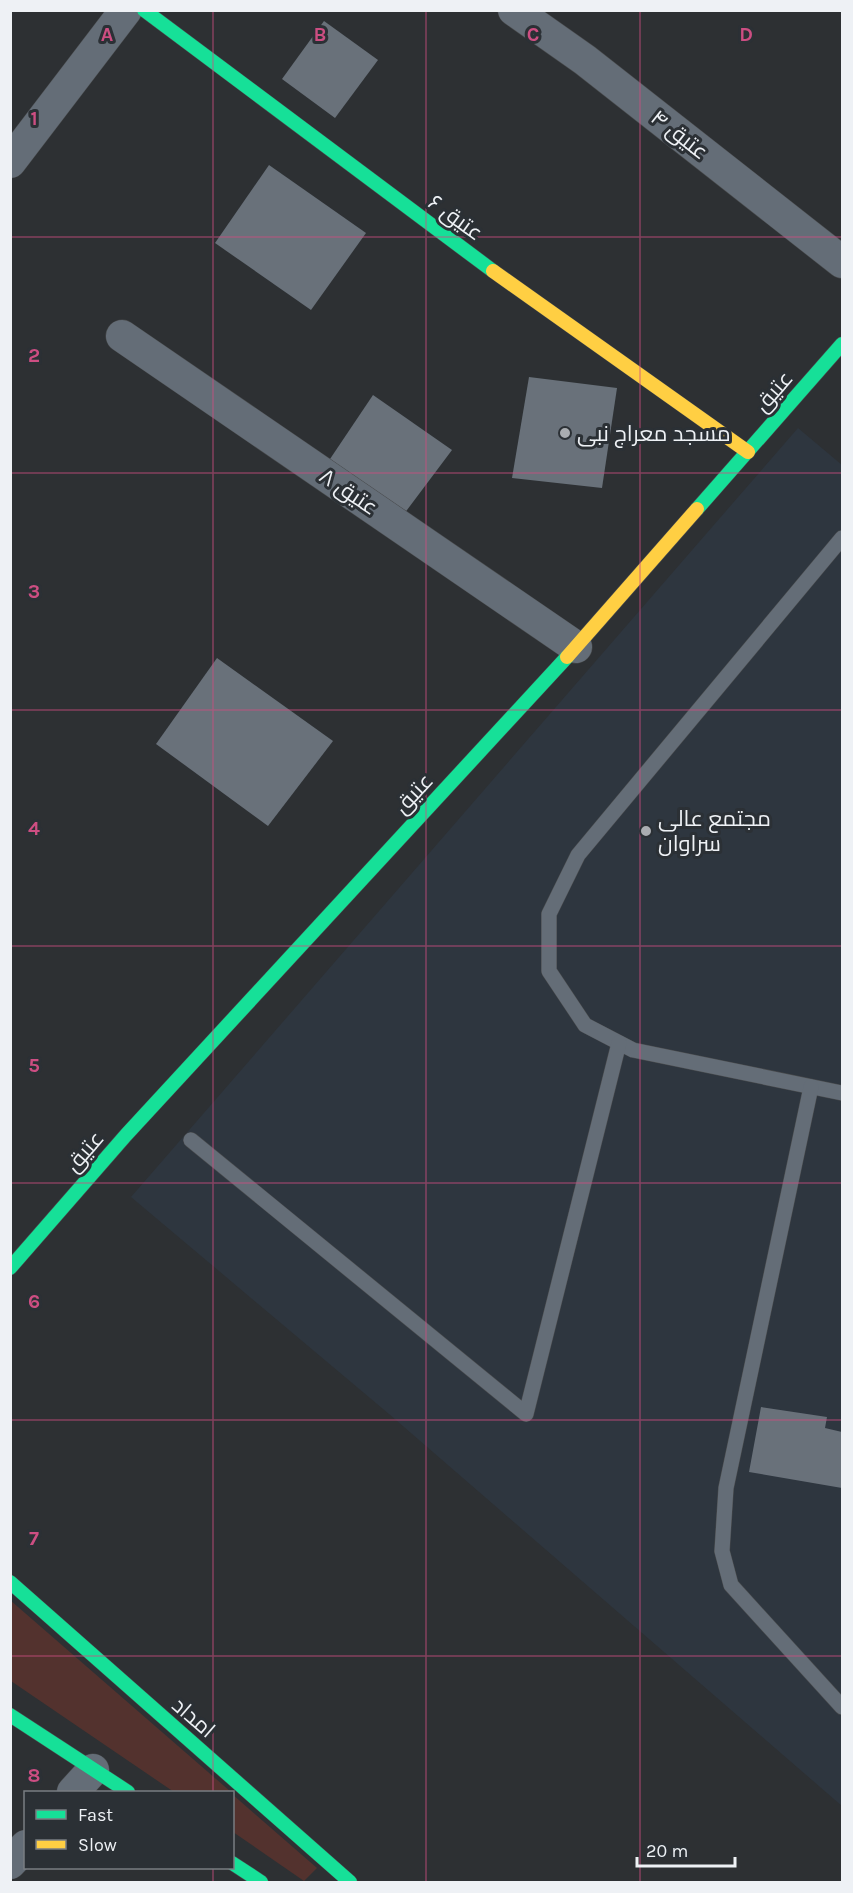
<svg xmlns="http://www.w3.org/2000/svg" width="853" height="1893" font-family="Karla,Cairo,sans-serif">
	<rect width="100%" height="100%" fill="#2d3033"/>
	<polygon fill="#2e363f" points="798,428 842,465 842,1806 389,1414 131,1197"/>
	<g fill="#53322e">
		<polygon points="10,1600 231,1792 174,1792 11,1681"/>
		<polygon points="232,1794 317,1868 304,1881 233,1832"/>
	</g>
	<g fill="#69717a">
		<polygon points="324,21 378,60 335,118 282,79"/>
		<polygon points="269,165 366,233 311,310 215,243"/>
		<polygon points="529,377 617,388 602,488 512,478"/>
		<polygon points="373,395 452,450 404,514 330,459"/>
		<polygon points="217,658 333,741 268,826 156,744"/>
		<polygon points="761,1407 827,1417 825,1428 842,1432 842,1488 749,1472"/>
	</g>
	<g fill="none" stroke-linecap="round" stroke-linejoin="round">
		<g stroke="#494b4d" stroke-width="16">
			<g id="lane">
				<polyline points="842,538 578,855 549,914 549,971 585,1025 633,1050 842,1093"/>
				<polyline points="811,1087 726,1488 722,1551 731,1585 842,1707"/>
				<polyline points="191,1140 526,1414 619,1043"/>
			</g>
		</g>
		<g stroke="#494b4d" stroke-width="33">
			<g id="street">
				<polyline points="514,10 585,60 842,262"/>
				<polyline points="10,162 126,10"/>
				<polyline points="122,336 576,647"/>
				<polyline points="73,1792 93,1770"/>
				<polyline points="10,1863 26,1846"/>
			</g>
		</g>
		<g stroke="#494b4d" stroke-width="15">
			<g id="fast">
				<polyline points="144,10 493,271"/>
				<polyline points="697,509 842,344"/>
				<polyline points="10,1268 126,1135 567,657"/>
				<polyline points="10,1582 350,1882"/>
				<polyline points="10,1715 128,1792"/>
				<polyline points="232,1863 261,1882"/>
			</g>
		</g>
		<g stroke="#494b4d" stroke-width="15">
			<g id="slow">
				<polyline points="493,271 748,452"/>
				<polyline points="567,657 697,509"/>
			</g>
		</g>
		<use href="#lane" stroke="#646d77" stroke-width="15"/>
		<use href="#street" stroke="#646d77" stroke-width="32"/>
		<use href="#fast" stroke="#16e098" stroke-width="14"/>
		<use href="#slow" stroke="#ffcf43" stroke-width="14"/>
	</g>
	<path fill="none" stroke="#cd4e82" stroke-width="1.5" stroke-opacity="0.55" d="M213,10v1782M426,10v1872M640,10v1872M10,237h832M10,473h832M10,710h832M10,946h832M10,1183h832M10,1420h832M10,1656h832M213,1868v14"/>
	<g fill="#aaadb1" stroke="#2b3035" stroke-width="2">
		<circle cx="565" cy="433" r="6"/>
		<circle cx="646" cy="831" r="6"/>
	</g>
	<g text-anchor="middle" stroke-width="6" stroke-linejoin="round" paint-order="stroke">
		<g font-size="22" fill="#eef1f5" stroke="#2b3035">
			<text transform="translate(680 134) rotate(38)" y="8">عتیق ۴</text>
			<text transform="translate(456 217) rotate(36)" y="8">عتیق ۶</text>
			<text transform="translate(773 391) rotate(-49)" y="8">عتیق</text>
			<text transform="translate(349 491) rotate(34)" y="8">عتیق ۸</text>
			<text transform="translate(413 793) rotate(-47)" y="8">عتیق</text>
			<text transform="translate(84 1151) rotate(-49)" y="8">عتیق</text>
			<text transform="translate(194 1717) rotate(41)" y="8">امداد</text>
		</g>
		<g font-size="22" fill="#eef1f5" stroke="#2b3035" text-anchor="start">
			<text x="577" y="441">مسجد معراج نبی</text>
			<text x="658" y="826">مجتمع عالی<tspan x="658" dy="25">سراوان</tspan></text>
		</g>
	</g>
	<g font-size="20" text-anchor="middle" font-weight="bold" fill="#cd4e82" stroke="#2b3035" stroke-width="6" stroke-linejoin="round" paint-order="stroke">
		<text x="107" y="41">A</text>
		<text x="320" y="41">B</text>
		<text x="533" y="41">C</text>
		<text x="746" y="41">D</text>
		<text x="34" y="125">1</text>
		<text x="34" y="362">2</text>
		<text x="34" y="598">3</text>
		<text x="34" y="835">4</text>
		<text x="34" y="1072">5</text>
		<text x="34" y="1308">6</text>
		<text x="34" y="1545">7</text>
		<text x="34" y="1782">8</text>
	</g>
	<rect width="853" height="1893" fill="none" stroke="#eef1f5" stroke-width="24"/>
	<rect x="24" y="1791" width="210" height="78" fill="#2b3035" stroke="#797d82" stroke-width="1.5"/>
	<rect x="36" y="1810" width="30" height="9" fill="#16e098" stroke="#797d82" stroke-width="1.5"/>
	<text x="78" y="1821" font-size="18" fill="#eef1f5">Fast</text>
	<rect x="36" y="1840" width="30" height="9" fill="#ffcf43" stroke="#797d82" stroke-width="1.5"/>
	<text x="78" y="1851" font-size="18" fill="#eef1f5">Slow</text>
	<path d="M637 1857v9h98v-9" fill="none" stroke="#eef1f5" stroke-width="3"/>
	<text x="646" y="1857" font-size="18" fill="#eef1f5" stroke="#2b3035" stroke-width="4.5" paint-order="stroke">20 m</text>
</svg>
